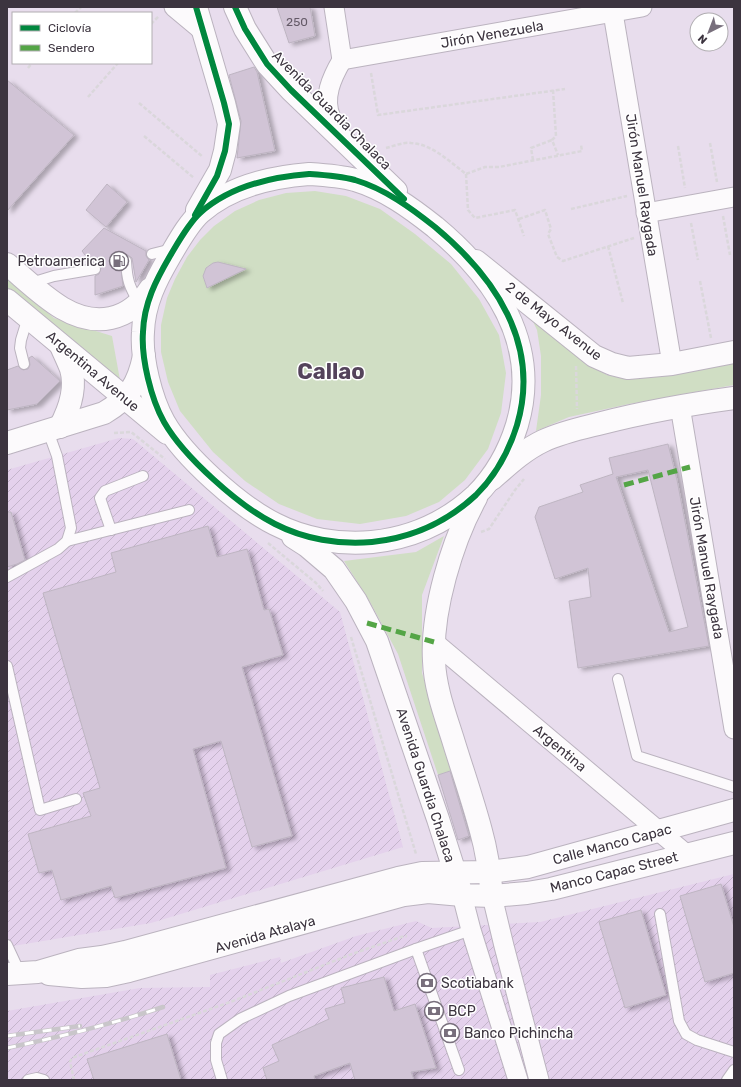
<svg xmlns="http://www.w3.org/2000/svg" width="741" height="1087" font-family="Rubik,sans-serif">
	<defs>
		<pattern id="industrial-furrows" width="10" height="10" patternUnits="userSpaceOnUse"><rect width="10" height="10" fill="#e4d1ec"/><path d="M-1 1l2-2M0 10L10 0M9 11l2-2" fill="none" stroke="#c4b4cb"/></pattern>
		<filter id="shadow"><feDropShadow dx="4.5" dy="2.5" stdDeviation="2" flood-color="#0004"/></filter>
	</defs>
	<rect width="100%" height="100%" fill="#e8dded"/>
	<g fill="url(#industrial-furrows)">
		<polygon points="119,438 133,439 340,612 403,847 151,923 7,947 7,470"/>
		<polygon points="734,874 734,1080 7,1080 7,1011 140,988 210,987 210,975 280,957 281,963 356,936 416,921 432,928 540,922"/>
	</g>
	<g fill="#d0dec4">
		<polygon points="315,191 346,196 380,209 415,234 451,264 479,299 499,335 506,373 501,413 488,449 465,480 439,502 406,516 360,524 317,519 279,504 245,481 213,452 180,411 168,382 161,352 161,325 167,298 175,279 187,257 200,240 214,226 235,211 259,200 286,193"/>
		<polygon points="7,279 54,318 112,336 120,380 7,287"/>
		<polygon points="528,311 590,364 607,375 625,379 646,378 734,361 734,385 629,404 569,417 536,431 541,395 541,356 537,330"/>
		<polygon points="444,536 422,595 422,673 454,770 438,775 398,654 370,602 344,561 416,552"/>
	</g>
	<g fill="#d1c4d6" stroke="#beb5c2" fill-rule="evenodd" filter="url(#shadow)">
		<polygon points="277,7 310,7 315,36 289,43"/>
		<polygon points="254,67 257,72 275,151 237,158 241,121 229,75"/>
		<polygon points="7,80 74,135 7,211"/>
		<polygon points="107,184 127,202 106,227 86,210"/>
		<polygon points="104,228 146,251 146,256 149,260 136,282 132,258 128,255 123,255 120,261 123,286 95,295 95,276 99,274 101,268 98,263 91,263 82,251"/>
		<polygon points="218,262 246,269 207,288 203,276 206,268 213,263"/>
		<polygon points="32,356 60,381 37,404 7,410 7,370 18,366 23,370 28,369 30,365 29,358"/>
		<path d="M668,444l9,36 32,166 -131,22 -9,-67 22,-4 -3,-29 -33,11 -20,-62 4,-10 44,-15 -3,-7 33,-11 -4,-16zM648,470l40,157 -19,5 -53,-155z"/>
		<polygon points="7,512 11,512 25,560 17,564 7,567"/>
		<polygon points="208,526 217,557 247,549 264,610 269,609 283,655 242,667 292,836 252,847 221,741 193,749 226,868 115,898 111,886 61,900 52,870 39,873 28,834 91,816 83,793 100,788 43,593 116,572 111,553"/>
		<polygon points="450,771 469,836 458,840 438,775"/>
		<polygon points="721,884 734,927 734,973 705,982 680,896"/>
		<polygon points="641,910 666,995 625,1008 599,922"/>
		<polygon points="384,977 394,1011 415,1004 436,1068 411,1072 414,1080 355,1080 350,1063 314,1076 315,1080 267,1080 263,1068 279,1061 272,1045 329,1019 325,1009 345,1003 341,988"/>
		<polygon points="167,1034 181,1080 94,1080 87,1059"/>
	</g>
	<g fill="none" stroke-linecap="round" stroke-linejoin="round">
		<g stroke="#bbb3bf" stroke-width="12">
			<g id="lane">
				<polyline points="152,254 172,249"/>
				<path d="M126,261c1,19 3,25 13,42"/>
				<polyline points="31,283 54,276 95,269"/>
				<polyline points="24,364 20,348 21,340 28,317"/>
				<polyline points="111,530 100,498 105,491 143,476"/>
				<polyline points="67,541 189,510"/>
				<polyline points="7,577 58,549 67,541 71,528 57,456 48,431"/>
				<polyline points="7,666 40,810 76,799"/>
				<polyline points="618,679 637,756 734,787"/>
				<polyline points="660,914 679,1021 686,1034 697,1040 734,1052"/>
				<polyline points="7,945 20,973"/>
				<polyline points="416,949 459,1070"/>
				<polyline points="28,1080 37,1078 44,1080"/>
				<polyline points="222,1080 216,1060 216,1043 219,1034 240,1019 289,996 416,949 471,930"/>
				<polyline points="727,1080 734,1070"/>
			</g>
		</g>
		<g stroke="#bbb3bf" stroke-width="21">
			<g id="street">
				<polyline points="174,7 204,32"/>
				<polyline points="334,7 342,60"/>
				<polyline points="612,7 672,364"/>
				<polyline points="342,60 642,7"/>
				<path d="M340,134c-3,-5 -7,-11 -9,-16 -9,-20 1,-41 11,-58"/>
				<polyline points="646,213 734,197"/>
				<polyline points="680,406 734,729"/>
				<polyline points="434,642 686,854"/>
				<polyline points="462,895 471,930 518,1080"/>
				<polyline points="492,896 504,946 539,1080"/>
			</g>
		</g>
		<g stroke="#bbb3bf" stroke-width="24">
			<g id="secondary">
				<polyline points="476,261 594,356 612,364 628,368 672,364 734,352"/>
				<path d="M7,443l97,-30c25,-15 34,-28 40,-57"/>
				<path d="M492,479c16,-14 32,-29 51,-38 19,-9 39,-13 59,-18 43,-11 88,-19 132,-25"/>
				<polyline points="492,896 527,893 551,889 734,843"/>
				<polyline points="7,974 38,972 79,960 102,957 125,952 398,878 422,873 489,872 528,867 734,810"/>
				<polyline points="49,974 82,977 106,976 129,971 404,895 428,892 462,895"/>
			</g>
		</g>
		<g stroke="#bbb3bf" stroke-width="24">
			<g id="primary">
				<polyline points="196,7 224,103 229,124 225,151 220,170 197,210"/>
				<polyline points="235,7 245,29 267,64 291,90 396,191"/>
				<path d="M309,174c15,1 31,2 46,6 30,9 56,28 80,47 60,50 106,117 82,198 -8,26 -21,50 -41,70 -29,27 -65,43 -104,47 -33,3 -68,-3 -97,-18 -36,-18 -91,-67 -111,-102 -13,-23 -23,-64 -21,-90 1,-29 13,-52 27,-76 9,-15 18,-32 30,-43 30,-27 70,-36 109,-39z"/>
				<path d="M7,264c18,15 35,32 55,44 34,20 67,13 88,-19"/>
				<polyline points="7,300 167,433"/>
				<path d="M60,427c9,-17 17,-38 11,-58 -3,-8 -7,-16 -10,-23"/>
				<path d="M293,537l14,9 27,23 22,32 21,40 61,178 24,76 30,1c-2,-22 -5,-44 -11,-65 -8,-30 -18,-59 -27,-88 -8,-26 -19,-54 -20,-82 -3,-49 18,-120 42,-163"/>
			</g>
		</g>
		<g stroke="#dad7db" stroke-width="2.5" stroke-dasharray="4 2" stroke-linecap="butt">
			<polyline points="75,13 81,7"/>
			<polyline points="151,24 159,16"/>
			<polyline points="28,68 32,63"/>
			<polyline points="371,73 378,115 565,89"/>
			<polyline points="553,90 556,136 552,140 558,155"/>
			<polyline points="88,97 118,63"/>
			<polyline points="139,103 203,157"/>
			<polyline points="144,136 194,178"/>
			<polyline points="710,143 717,182"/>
			<polyline points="678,146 685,188"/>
			<path d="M386,148c8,-2 17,-6 25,-5 21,1 39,19 55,31l19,-7h14l83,-16 -1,-6"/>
			<polyline points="533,160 531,148 552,140"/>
			<polyline points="466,174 468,210 475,218 515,210 524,236"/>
			<polyline points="571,209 627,196"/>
			<polyline points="723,216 730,255"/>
			<polyline points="519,219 545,210 551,229 548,234 557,257 563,261 634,238"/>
			<polyline points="691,223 698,260"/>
			<polyline points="608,246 623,303"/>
			<polyline points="700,281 711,338"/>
			<polyline points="576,366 577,409"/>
			<polyline points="114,433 131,432 165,459"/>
			<polyline points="481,532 489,529 515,490 524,479"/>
			<polyline points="268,543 316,583 323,591"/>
			<polyline points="351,637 416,854"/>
			<polyline points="74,1080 70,1062 72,1058 233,1001 352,954 401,937 407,936"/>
		</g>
		<use href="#lane" stroke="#fcfafc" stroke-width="10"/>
		<use href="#street" stroke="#fcfafc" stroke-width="19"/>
		<use href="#secondary" stroke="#fcfafc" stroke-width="22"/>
		<use href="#primary" stroke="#fcfafc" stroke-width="22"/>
		<g stroke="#c9c6ca" stroke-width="4.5">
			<g id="rail">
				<polyline points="7,1036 80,1026"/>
				<path d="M7,1048c53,-11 105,-24 156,-41"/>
			</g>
		</g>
		<use href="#rail" stroke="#fff" stroke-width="3" stroke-dasharray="9" stroke-linecap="butt"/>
		<g stroke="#54a546" stroke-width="5" stroke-dasharray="10 5" stroke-linecap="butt">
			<polyline points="624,485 690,467"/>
			<polyline points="367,623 434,642"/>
		</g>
		<g stroke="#fff" stroke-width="8">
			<g id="cycleway">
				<polyline points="235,7 245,29 267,64 291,90 404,199"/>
				<path d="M309,174c15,1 31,2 46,6 30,9 56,28 80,47 60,50 106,117 82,198 -8,26 -21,50 -41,70 -29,27 -65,43 -104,47 -33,3 -68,-3 -97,-18 -36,-18 -91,-67 -111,-102 -13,-23 -23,-64 -21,-90 1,-29 13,-52 27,-76 9,-15 18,-32 30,-43 30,-27 70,-36 109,-39z"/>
				<polyline points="195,215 217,176 225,151 229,124 224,103 196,7"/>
			</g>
		</g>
		<use href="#cycleway" stroke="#00873e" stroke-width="6"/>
	</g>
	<defs>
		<g id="fuel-ring" transform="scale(1)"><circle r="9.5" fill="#fff" stroke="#786f7c" stroke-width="1.5"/><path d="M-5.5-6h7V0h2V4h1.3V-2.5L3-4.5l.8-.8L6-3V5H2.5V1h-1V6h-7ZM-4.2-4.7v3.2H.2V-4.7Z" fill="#786f7c"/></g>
		<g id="bank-ring" transform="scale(1)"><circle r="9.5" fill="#fff" stroke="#786f7c" stroke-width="1.5"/><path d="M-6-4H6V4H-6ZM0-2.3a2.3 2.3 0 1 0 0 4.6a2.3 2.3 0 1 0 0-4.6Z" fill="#786f7c"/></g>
	</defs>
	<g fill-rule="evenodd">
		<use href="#fuel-ring" x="119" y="261"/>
		<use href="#bank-ring" x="427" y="983"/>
		<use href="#bank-ring" x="434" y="1011"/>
		<use href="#bank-ring" x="450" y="1033"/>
	</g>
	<g text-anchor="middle" stroke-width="3" stroke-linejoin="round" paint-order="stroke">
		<g font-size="12" fill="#645a67">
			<text x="297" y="26">250</text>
		</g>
		<g font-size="14" fill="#3c343f" stroke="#fff">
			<text transform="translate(492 34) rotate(-10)" y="5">Jirón Venezuela</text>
			<text transform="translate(332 110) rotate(45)" y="5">Avenida Guardia Chalaca</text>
			<text transform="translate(642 185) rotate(81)" y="5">Jirón Manuel Raygada</text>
			<text transform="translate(554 321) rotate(38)" y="5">2 de Mayo Avenue</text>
			<text transform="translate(93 371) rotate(40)" y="5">Argentina Avenue</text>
			<text transform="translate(707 568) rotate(80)" y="5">Jirón Manuel Raygada</text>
			<text transform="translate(560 748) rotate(40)" y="5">Argentina</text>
			<text transform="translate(426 785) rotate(72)" y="5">Avenida Guardia Chalaca</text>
			<text transform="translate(612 844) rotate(-15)" y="5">Calle Manco Capac</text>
			<text transform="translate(614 872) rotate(-14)" y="5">Manco Capac Street</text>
			<text transform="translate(265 934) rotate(-16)" y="5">Avenida Atalaya</text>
		</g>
		<g font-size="14" fill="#3c343f" stroke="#fff" text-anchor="start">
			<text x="105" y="266" text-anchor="end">Petroamerica</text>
			<text x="441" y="988">Scotiabank</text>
			<text x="448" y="1016">BCP</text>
			<text x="464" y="1038">Banco Pichincha</text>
		</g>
		<g font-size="22" font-weight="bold" fill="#54435b" stroke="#fff">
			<text x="331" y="379">Callao</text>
		</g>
	</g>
	<rect width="741" height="1087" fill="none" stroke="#3c343f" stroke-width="16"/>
	<rect x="12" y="12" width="140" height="52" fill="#ffffff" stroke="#b1aeb2"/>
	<rect x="20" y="25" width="20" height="6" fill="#00873e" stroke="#b1aeb2"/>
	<text x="48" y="32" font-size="12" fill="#3c343f">Ciclovía</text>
	<rect x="20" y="45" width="20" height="6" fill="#54a546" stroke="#b1aeb2"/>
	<text x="48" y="52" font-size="12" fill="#3c343f">Sendero</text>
	<g transform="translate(709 32) rotate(222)"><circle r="19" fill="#ffffff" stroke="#b1aeb2"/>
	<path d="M0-3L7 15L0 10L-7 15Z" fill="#786f7c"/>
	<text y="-6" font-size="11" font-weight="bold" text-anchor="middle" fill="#3c343f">N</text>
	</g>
</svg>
